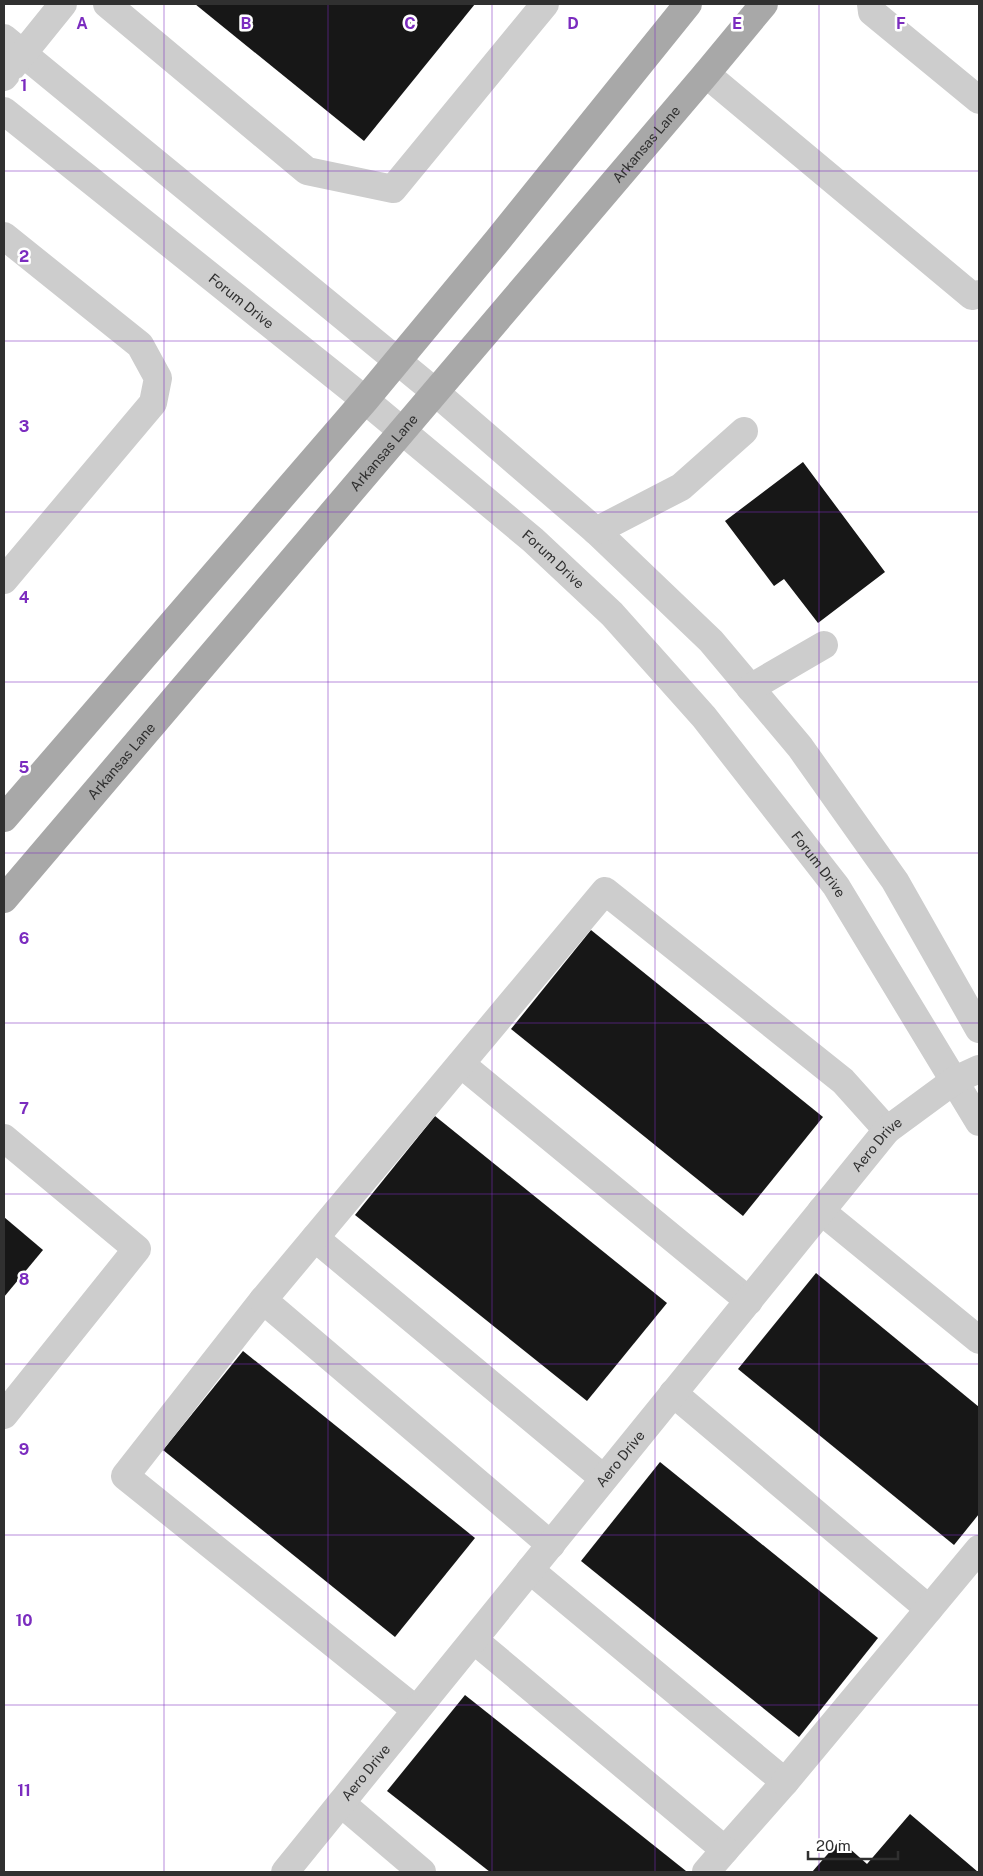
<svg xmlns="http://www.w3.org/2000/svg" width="983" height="1876" font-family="'Public Sans',sans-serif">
	<rect width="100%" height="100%" fill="#fff"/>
	<g fill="#171717">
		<polygon points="195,4 475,4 364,141"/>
		<polygon points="803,462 885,572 818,623 784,579 774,586 725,521"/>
		<polygon points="591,930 823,1117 743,1216 511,1029"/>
		<polygon points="435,1116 667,1303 587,1401 355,1215"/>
		<polygon points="4,1217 43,1250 4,1297"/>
		<polygon points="816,1273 979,1407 979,1514 954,1545 738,1369"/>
		<polygon points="243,1351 475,1538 395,1637 163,1450"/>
		<polygon points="660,1462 878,1638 799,1737 581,1561"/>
		<polygon points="465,1695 686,1871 685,1872 490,1872 387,1791"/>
		<polygon points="910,1814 978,1872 812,1872 840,1840 867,1864"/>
	</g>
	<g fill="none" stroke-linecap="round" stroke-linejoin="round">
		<g stroke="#cdcdcd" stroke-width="28">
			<polyline points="107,4 307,171 393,189 545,4"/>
			<polyline points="871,4 872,12 979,100"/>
			<polyline points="4,38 434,391 596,531 711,641 800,747 895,881 979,1029"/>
			<polyline points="706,74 972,296 979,294"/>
			<polyline points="4,77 63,4"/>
			<path id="s1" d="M4,111l361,289 168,140 79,74 92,103 132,169 143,236"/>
			<polyline points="4,236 140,345 158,378 153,403 4,580"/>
			<polyline points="596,531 681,487 744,431"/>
			<polyline points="750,688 824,645"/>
			<polyline points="461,1064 749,1301"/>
			<polyline points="4,1138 137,1249 4,1415"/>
			<polyline points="821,1211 979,1340"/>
			<polyline points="315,1238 603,1478"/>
			<polyline points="263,1300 125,1476 416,1710"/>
			<polyline points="673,1393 929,1609"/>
			<polyline points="551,1545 263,1300 605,891 843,1081 887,1130"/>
			<polyline points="474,1640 725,1850 785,1782 530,1570"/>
			<polyline points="785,1782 979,1549"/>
			<polyline points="341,1803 422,1872"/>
			<path id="s2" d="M285,1872l602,-742 68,-50 24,-11"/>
			<polyline points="706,1872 725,1850"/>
		</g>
		<g stroke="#a8a8a8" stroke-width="28">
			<polyline points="4,818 365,400 497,241 688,4"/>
			<path id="s3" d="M4,899l702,-825 58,-70"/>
		</g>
	</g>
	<path fill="none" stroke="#7b2cbf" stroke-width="1" stroke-opacity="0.55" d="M164,4v1868M328,4v1868M492,4v1868M655,4v1868M819,4v1868M4,171h975M4,341h975M4,512h975M4,682h975M4,853h975M4,1023h975M4,1194h975M4,1364h975M4,1535h975M4,1705h975"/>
	<g text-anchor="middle" stroke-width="5" stroke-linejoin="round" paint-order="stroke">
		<g font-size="14" fill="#303030" stroke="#fff">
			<text dy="5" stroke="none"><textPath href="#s3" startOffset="991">Arkansas Lane</textPath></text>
			<text dy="5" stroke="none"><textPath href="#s1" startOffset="304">Forum Drive</textPath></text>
			<text dy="5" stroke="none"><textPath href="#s3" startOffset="586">Arkansas Lane</textPath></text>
			<text dy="5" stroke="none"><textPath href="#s1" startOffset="709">Forum Drive</textPath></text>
			<text dy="5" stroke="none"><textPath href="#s3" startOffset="181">Arkansas Lane</textPath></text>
			<text dy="5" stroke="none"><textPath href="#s1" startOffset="1114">Forum Drive</textPath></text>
			<text dy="5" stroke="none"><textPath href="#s2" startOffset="938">Aero Drive</textPath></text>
			<text dy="5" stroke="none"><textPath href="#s2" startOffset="532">Aero Drive</textPath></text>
			<text dy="5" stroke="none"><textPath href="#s2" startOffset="128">Aero Drive</textPath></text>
		</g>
	</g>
	<g font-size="16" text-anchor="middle" font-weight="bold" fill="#7b2cbf" stroke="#fff" stroke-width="5" stroke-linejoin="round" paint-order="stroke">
		<text x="82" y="29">A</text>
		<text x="246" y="29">B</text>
		<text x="410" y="29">C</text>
		<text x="573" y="29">D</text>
		<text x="737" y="29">E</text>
		<text x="901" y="29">F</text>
		<text x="24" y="91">1</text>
		<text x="24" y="262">2</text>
		<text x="24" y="432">3</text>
		<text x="24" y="603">4</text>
		<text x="24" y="773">5</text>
		<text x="24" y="944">6</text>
		<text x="24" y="1114">7</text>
		<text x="24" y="1285">8</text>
		<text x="24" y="1455">9</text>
		<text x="24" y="1626">10</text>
		<text x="24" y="1796">11</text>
	</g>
	<rect width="983" height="1876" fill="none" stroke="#303030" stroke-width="10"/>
	<path d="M808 1851v8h90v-8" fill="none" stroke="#303030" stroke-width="2.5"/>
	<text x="816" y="1851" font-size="15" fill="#303030" stroke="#ffffff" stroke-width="4" paint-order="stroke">20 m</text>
</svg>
